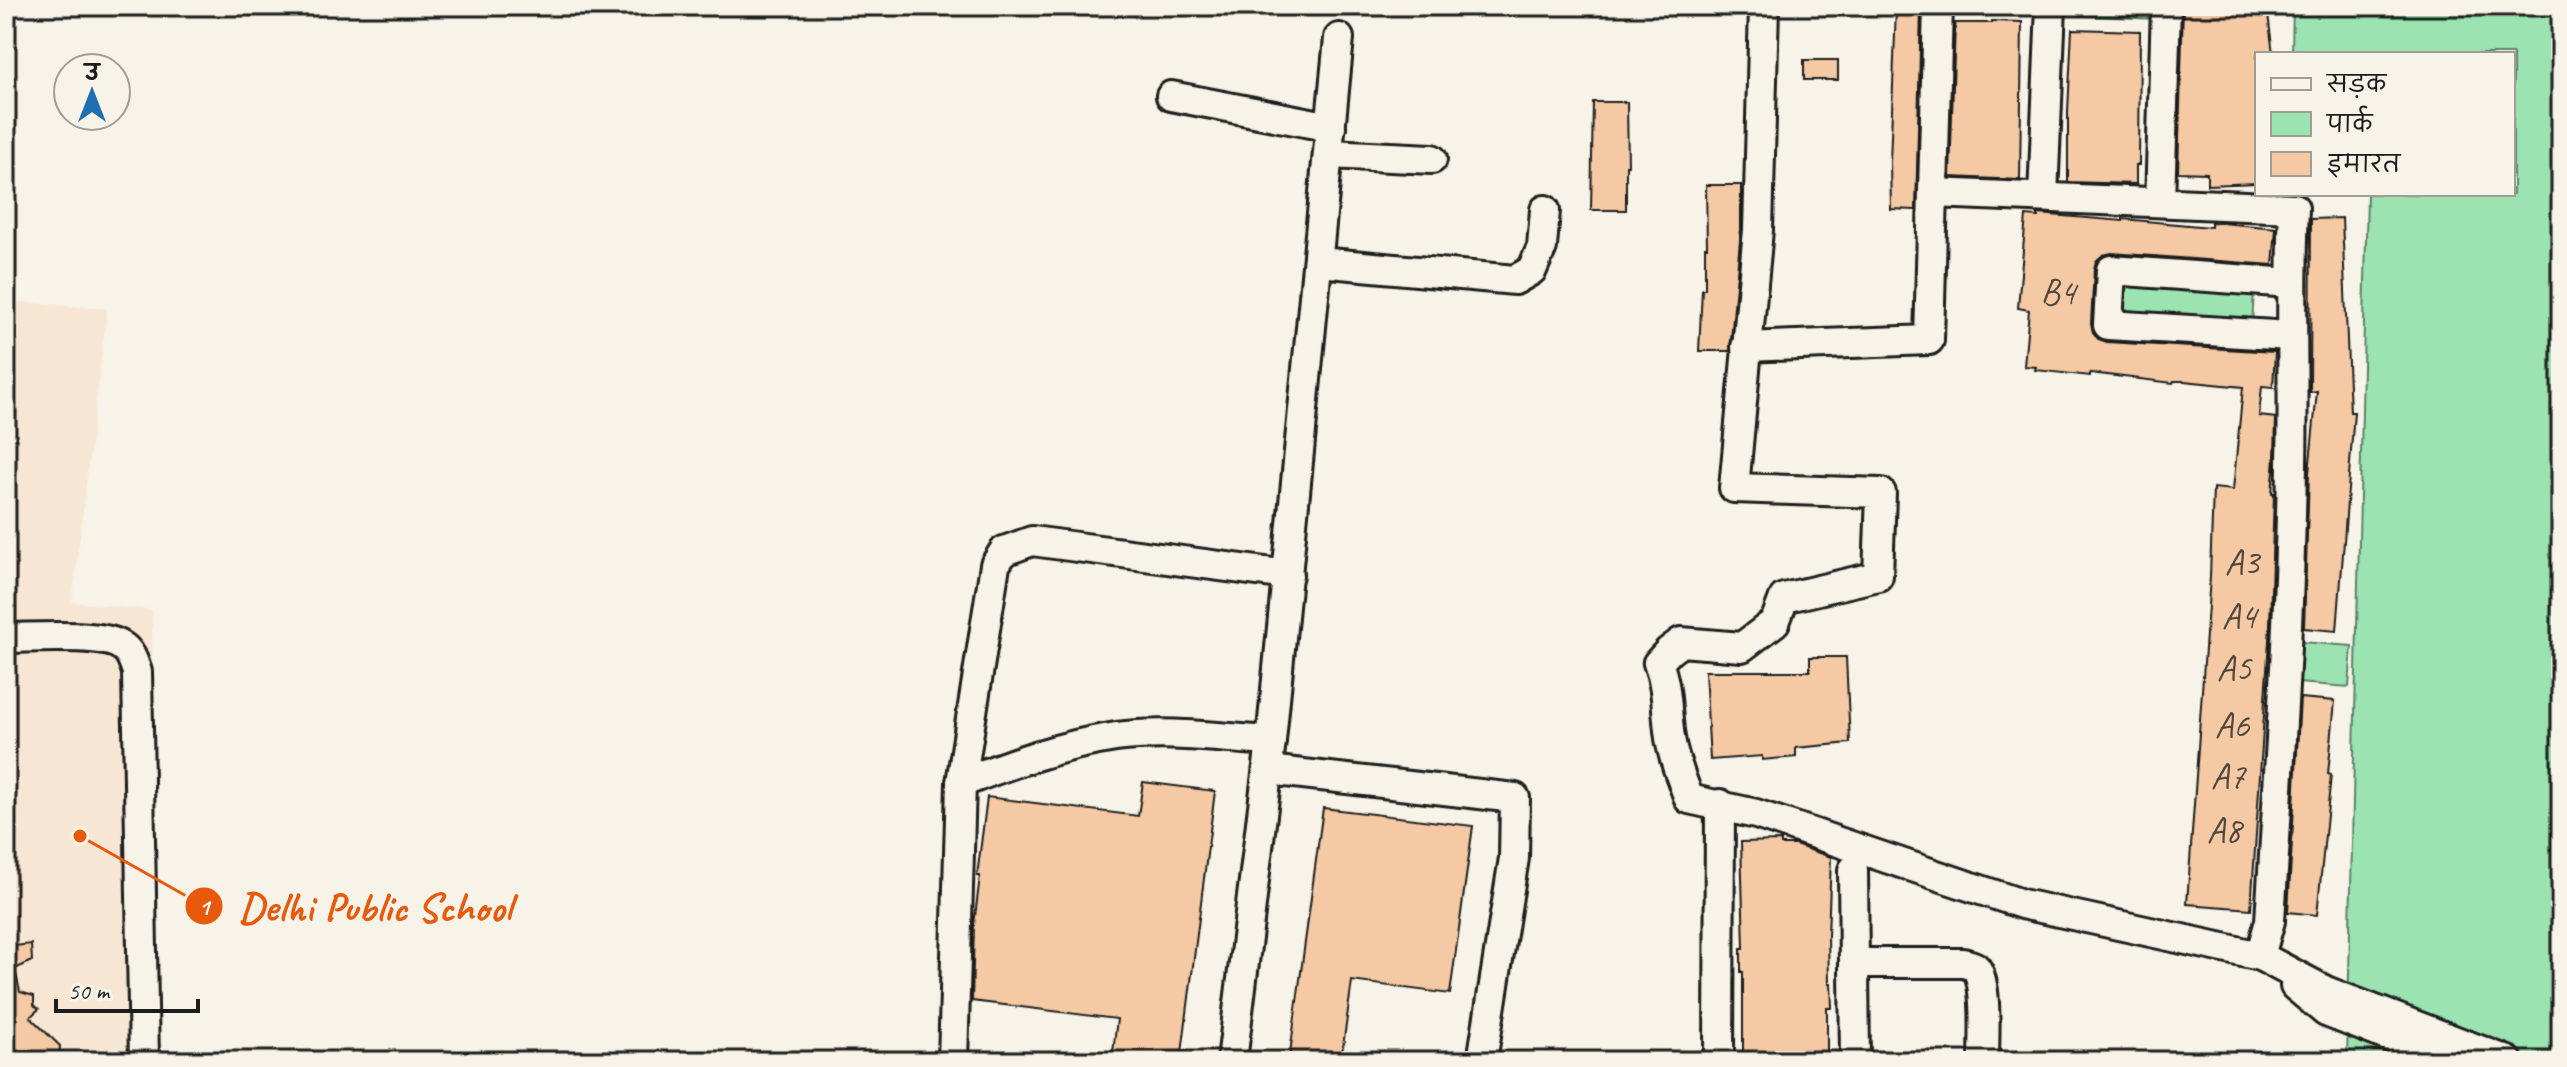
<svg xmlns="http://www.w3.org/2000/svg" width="2567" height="1067" font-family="Caveat,'Playpen Sans Deva',sans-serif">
	<rect width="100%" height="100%" fill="#f7f3e8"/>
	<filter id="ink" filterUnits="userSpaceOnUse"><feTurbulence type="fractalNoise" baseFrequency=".0125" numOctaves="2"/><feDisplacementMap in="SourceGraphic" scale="16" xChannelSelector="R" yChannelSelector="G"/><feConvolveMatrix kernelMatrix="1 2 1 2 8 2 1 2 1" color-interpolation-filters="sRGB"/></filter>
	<g filter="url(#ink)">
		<polygon fill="#f6e6d3" points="6,301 107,309 72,602 152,610 155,1061 6,1061"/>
		<g fill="#9be4b2" stroke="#5c8067" stroke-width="2">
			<polygon points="2077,6 2155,6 2154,19 2077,15"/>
			<polygon points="2293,6 2561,6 2561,1061 2347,1061 2367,194 2513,194 2513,54 2292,54"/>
			<polygon points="2120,281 2254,289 2252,326 2118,318"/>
			<polygon points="2301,642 2352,646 2349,687 2298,683"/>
		</g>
		<g fill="#f4c9a3" stroke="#1c1c1c" stroke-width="2">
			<polygon points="2183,6 2267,6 2273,54 2257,54 2257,183 2207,185 2207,173 2178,172"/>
			<polygon points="1896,8 1921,9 1916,210 1891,209 1890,162"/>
			<polygon points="1992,21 2022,22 2020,180 1950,177 1955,23 1992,23"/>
			<polygon points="2072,29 2140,31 2139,165 2136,165 2136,184 2068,182 2068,111"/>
			<rect x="1804" y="60" width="34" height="20"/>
			<polygon points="1593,102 1627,102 1628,165 1626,165 1626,210 1591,210"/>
			<polygon points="1706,185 1741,185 1741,229 1730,351 1699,351 1702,289 1705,289 1705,247 1707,247"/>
			<polygon points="2038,214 2123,221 2123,219 2199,226 2211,227 2211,222 2276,228 2273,265 2112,253 2103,255 2096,261 2094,269 2091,324 2093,332 2098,339 2107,342 2275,352 2273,387 2262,386 2259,416 2276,418 2275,458 2272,493 2274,493 2270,625 2251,909 2187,904 2210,577 2213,488 2233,490 2243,387 2184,381 2174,381 2173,383 2090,373 2090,376 2035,370 2036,367 2024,366 2029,310 2018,308 2026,216 2038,217"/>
			<polygon points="2342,218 2350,412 2354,412 2337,631 2304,628 2309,473 2317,391 2310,392 2311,219"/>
			<polygon points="1810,657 1846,657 1850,743 1796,748 1796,757 1762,760 1762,756 1710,760 1705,671 1810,671"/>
			<polygon points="2300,698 2335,701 2328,774 2331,775 2317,915 2288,912"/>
			<polygon points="1143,782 1215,791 1181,1061 1112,1061 1117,1019 972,1001 974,925 980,876 977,876 987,797 1138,816"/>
			<polygon points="1323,808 1473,826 1450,994 1352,981 1341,1061 1289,1061"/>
			<polygon points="1781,841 1781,845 1795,845 1831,857 1828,936 1829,983 1831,983 1832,1008 1827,1008 1827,1061 1743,1061 1743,972 1741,972 1741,948 1744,948 1741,842"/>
			<polygon points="31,944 32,961 15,969 20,992 34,996 34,1005 39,1009 30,1017 60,1046 59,1061 13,1061 6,1053 6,956 15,946"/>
		</g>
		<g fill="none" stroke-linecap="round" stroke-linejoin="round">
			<g stroke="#1c1c1c" stroke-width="34">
				<g id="minor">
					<path d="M1764,6l-6,224 -24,258 147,5 -3,83 -94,22 -9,24 -33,25 -61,-5 -12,9 -11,12c10,25 8,49 12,75 3,21 12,41 19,61l67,15 266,90 238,52 66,35 182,70"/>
					<polyline points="1171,96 1331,127"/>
					<polyline points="1329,154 1432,159"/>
					<path d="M1933,193l361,15c-4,85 0,171 -2,256 -2,153 -13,305 -22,457l-10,35"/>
					<polyline points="2043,197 2051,6"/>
					<polyline points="2160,202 2166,6"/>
					<polyline points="1319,262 1515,280 1532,270 1542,247 1545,210"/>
					<polyline points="2291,336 2108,325 2111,270 2291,283"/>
					<polyline points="1746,347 1929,340 1938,6"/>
					<path d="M6,638c27,0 93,-5 114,7 11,6 13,16 17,27l7,389"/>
					<polyline points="1268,770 1515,798 1514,858 1482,1061"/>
					<path d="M961,783c50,-20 101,-38 155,-46 51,-7 104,1 155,4"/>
					<polyline points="1853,870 1855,1061"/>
					<path d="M1854,963h109c3,1 10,2 12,4 13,11 9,76 9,94"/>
					<polyline points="2295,986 2326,1012 2451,1061"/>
					<polyline points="953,1061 961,783 995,565 1004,551 1032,541 1288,575"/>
					<polyline points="1232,1061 1271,741 1339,38"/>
					<polyline points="1719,1061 1720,804"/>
				</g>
			</g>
			<use href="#minor" stroke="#f7f3e8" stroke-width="28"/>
		</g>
	</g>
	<g text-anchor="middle" stroke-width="7" stroke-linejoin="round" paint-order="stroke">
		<g font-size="36" fill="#52473e">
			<text x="2058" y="304">B4</text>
			<text x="2242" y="574">A3</text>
			<text x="2239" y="628">A4</text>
			<text x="2234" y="680">A5</text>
			<text x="2232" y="737">A6</text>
			<text x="2228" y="788">A7</text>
			<text x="2224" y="842">A8</text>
		</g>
	</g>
	<path fill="none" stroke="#e8590c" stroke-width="3" d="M80 836L204 906"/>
	<g fill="#e8590c" stroke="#f7f3e8" stroke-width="3">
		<circle cx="80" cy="836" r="8"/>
		<circle cx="204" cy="906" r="20"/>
	</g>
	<g font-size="24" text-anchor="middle" font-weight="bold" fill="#fff">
		<text x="204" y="915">1</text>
	</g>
	<g font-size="42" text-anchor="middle" font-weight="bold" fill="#e8590c" stroke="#f7f3e8" stroke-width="7" stroke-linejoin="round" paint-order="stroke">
		<text x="375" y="921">Delhi Public School</text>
	</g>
	<rect width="2567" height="1067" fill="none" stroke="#f7f3e8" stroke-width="32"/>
	<rect x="16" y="16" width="2535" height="1035" fill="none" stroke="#1c1c1c" stroke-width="3" filter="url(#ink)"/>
	<rect x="2255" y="52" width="260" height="144" fill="#f7f3e8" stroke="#9f9d96" stroke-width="2"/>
	<rect x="2271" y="78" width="40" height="12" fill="#f7f3e8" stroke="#9f9d96" stroke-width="2"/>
	<text x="2327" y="92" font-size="24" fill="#1c1c1c">सड़क</text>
	<rect x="2271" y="112" width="40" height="24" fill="#9be4b2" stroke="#9f9d96" stroke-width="2"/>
	<text x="2327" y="132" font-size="24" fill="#1c1c1c">पार्क</text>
	<rect x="2271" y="152" width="40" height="24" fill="#f4c9a3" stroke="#9f9d96" stroke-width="2"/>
	<text x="2327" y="172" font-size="24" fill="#1c1c1c">इमारत</text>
	<g transform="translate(92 92)"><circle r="38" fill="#f7f3e8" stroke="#9f9d96" stroke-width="2"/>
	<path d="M0-6L14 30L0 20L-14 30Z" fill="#1f6fb2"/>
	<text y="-12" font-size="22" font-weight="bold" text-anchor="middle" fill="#1c1c1c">उ</text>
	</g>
	<path d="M56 999v12h142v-12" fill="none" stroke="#1c1c1c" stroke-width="4"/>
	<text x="68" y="999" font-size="24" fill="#1c1c1c" stroke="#f7f3e8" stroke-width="6" paint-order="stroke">50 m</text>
</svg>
